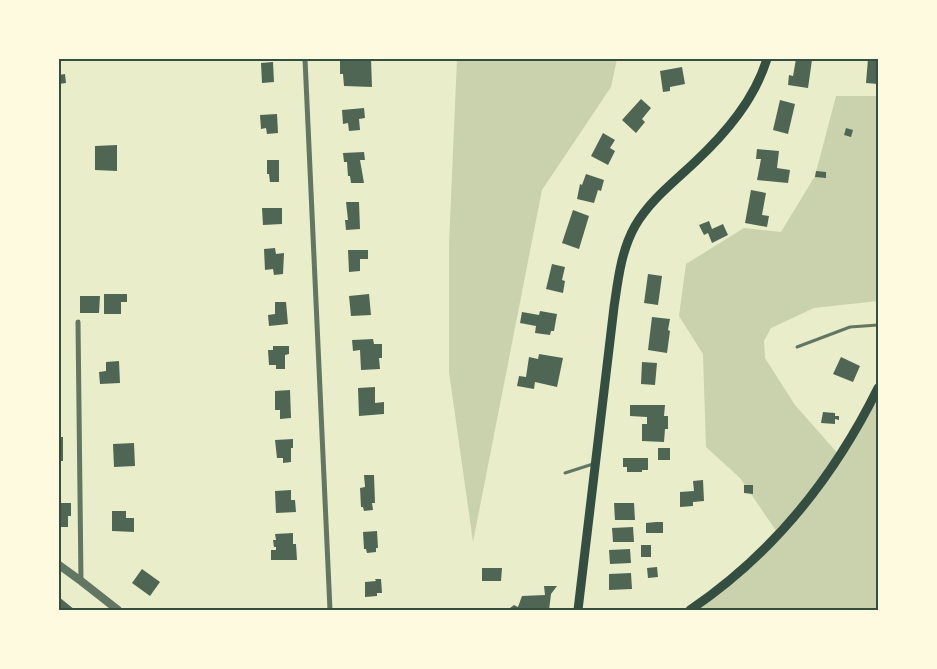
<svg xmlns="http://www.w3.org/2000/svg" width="937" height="669" font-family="Ubuntu,sans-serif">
	<rect width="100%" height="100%" fill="#e9edc9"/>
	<g fill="#cad2ad">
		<polygon points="457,59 617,59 611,87 542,190 473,542 449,372 449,244"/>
		<polygon points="836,96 878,96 878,301 814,308 771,328 764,341 765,358 795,405 840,456 878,388 878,610 690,610 779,535 740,478 706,447 703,354 679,316 686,264 744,228 781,232 815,176"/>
	</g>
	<g fill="#4f6655">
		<polygon points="340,59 371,59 372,87 344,86 343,74 340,74"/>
		<polygon points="796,59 812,60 808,88 788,85 789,75 793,76"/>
		<polygon points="868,59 878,59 878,84 866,83"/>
		<polygon points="273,62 274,82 262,83 261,63"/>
		<polygon points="682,67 685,84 670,87 670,91 663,92 660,71"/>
		<polygon points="65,74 66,83 59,84 59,75"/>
		<polygon points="641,99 651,108 642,119 645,122 636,133 622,120"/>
		<polygon points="780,100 795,104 788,134 773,130"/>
		<polygon points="364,108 365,118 359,119 360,130 349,131 348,123 343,124 342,110"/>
		<polygon points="277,114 278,133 267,134 266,128 261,129 260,115"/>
		<polygon points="846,128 853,130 851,137 844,135"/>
		<polygon points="603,133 615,140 610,148 615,151 608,165 591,156"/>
		<polygon points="117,145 117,171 95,170 95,146"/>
		<polygon points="757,149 779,151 777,168 790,170 788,183 757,180 761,159 756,159"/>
		<polygon points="364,152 365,160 360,160 364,183 351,183 350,176 348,176 347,162 344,162 343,153"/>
		<polygon points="267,160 279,160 279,182 270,182 269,174 267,174"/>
		<polygon points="816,171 826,172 826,178 815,177"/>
		<polygon points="586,174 604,180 601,191 598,190 594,203 577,199 580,184 582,185"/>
		<polygon points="751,190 766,193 762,215 769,216 767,227 745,223"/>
		<polygon points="346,202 359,202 360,229 346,230 345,220 348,220"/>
		<polygon points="262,208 282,208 282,224 263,225"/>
		<polygon points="573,210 589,216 579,249 562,243"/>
		<polygon points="709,221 712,229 723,224 728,235 712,243 708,233 704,235 699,225"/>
		<polygon points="275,248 276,254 284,253 283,274 274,275 273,269 265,270 264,249"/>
		<polygon points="348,250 368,250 368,259 360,259 360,271 349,272"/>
		<polygon points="552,264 565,267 562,280 565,281 563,293 546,289"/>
		<polygon points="648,274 662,276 658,305 644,303"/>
		<polygon points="104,294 127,294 127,302 121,302 121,314 104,314"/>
		<polygon points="369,294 371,315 351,316 349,296"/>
		<polygon points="80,296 100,296 99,313 80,313"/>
		<polygon points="275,302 286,302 288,324 269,326 268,315 275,314"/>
		<polygon points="540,311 557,314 554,331 551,331 550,335 535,333 536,326 520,323 522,312 539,315"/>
		<polygon points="652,317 670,319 668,330 670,331 667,353 648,350"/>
		<polygon points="373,339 374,344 382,344 382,358 379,358 380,369 361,370 360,350 353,351 352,340"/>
		<polygon points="273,346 289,346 289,354 285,355 285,369 276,369 276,365 269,365 268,350 273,350"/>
		<polygon points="539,354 563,358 557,387 535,382 534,389 517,386 519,376 526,377 529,357 538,359"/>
		<polygon points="841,357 860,366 853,382 833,374"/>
		<polygon points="119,361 120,383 100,384 99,372 106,371 106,362"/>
		<polygon points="642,362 657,363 655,385 641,384"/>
		<polygon points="375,387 375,403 384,402 384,414 359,416 358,388"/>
		<polygon points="290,390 291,418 280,419 280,410 275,410 275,391"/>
		<polygon points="630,405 665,405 664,416 668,416 668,429 665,429 664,442 642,441 642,424 647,424 647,417 630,416"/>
		<polygon points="823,412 835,413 835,416 839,416 839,420 835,419 835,424 821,423"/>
		<rect x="59" y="437" width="4" height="24"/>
		<polygon points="293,439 293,448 291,448 291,462 283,463 283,458 277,458 275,440"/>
		<polygon points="134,443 135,466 114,467 113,444"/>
		<rect x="658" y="448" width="12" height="12"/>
		<polygon points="623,458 648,458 648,470 642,470 642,472 627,472 627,467 623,467"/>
		<polygon points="364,475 374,475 375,503 372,503 373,510 364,511 363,507 361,507 360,488 365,487"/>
		<polygon points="703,480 704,501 693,502 693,506 680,507 680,492 694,491 693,481"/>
		<polygon points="744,485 753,485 753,494 744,493"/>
		<polygon points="291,490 291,500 295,500 296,512 276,513 275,491"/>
		<polygon points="59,503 71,503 71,516 68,516 68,527 59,527"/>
		<polygon points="614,503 634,503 635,520 615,520"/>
		<polygon points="112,511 126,511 126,518 134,518 134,532 112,531"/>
		<polygon points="656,522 663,522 663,533 646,533 646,523"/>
		<polygon points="633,527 634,542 613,542 612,528"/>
		<polygon points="377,531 378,548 376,548 376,552 367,553 366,549 364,549 363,532"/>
		<polygon points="293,533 293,544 296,544 297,560 271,560 271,550 276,550 276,547 274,547 273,540 276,540 275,534"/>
		<rect x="641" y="545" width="10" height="12"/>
		<polygon points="630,549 631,563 610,564 609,550"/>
		<polygon points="657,567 658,577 648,578 647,568"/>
		<polygon points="482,568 502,568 501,581 482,581"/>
		<polygon points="142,569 160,582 150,596 132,583"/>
		<polygon points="631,573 632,589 609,590 609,574"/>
		<polygon points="375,579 381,579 382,593 377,593 377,596 365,597 365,582 376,581"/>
		<polygon points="544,586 557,586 551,594 549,610 512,610 510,608 514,605 518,607 522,596 545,595"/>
		<polygon points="59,597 75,610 59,610"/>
	</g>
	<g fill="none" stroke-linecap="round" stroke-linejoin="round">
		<g stroke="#617663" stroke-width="3">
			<polyline points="797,347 850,327 878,325"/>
			<polyline points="565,473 593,464"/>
		</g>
		<g stroke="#617663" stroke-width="5">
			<polyline points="305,59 330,610"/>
			<polyline points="78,322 81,581"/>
		</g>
		<polyline stroke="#617663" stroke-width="8" points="59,565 81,581 118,610"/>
		<g stroke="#344e41" stroke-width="9">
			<path d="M578,610l36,-303c4,-27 7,-56 21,-81 15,-26 39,-44 60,-64 31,-29 59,-62 72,-103"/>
			<path d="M690,610c83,-56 144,-133 188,-222"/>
		</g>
	</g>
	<rect width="937" height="669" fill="none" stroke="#fefae0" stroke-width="120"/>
	<rect x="60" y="60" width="817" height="549" fill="none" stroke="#344e41" stroke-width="2"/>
</svg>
